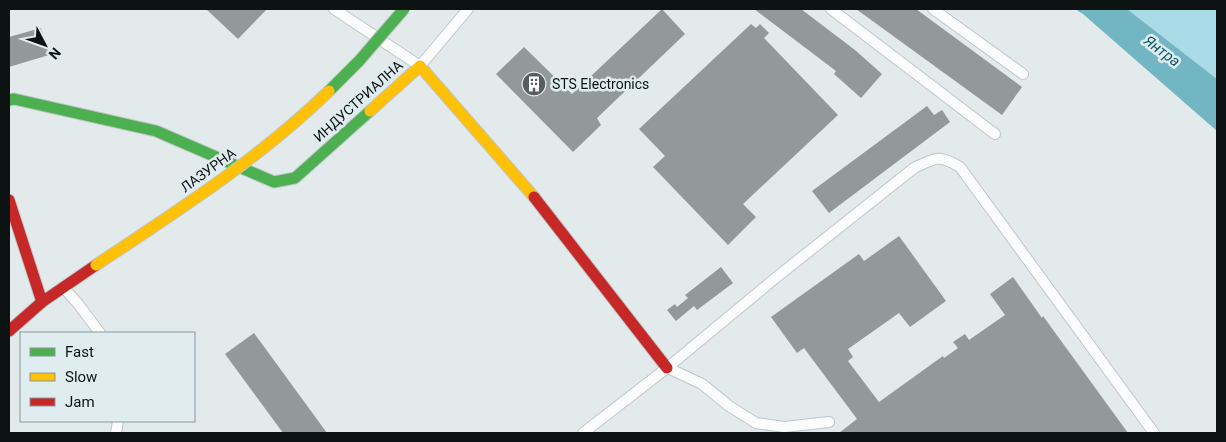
<svg xmlns="http://www.w3.org/2000/svg" width="1226" height="442" font-family="Roboto,sans-serif">
	<rect width="100%" height="100%" fill="#e3eaec"/>
	<polygon fill="#aadce7" points="1127,9 1217,9 1217,79"/>
	<polygon fill="#72b6c3" points="1075,9 1127,9 1217,79 1217,131 1083,14"/>
	<g fill="#93999a">
		<polygon points="206,9 267,9 238,39"/>
		<polygon points="662,9 685,34 597,118 601,125 573,152 496,74 524,47 572,94"/>
		<polygon points="754,9 801,9 855,50 882,74 861,98 834,74 836,71"/>
		<polygon points="856,9 916,9 1022,87 1002,115"/>
		<polygon points="751,24 756,28 760,24 769,33 764,38 838,115 743,204 756,217 728,245 653,167 665,156 639,129"/>
		<polygon points="41,28 49,55 9,67 9,37"/>
		<polygon points="927,106 934,115 942,110 950,122 829,213 812,191"/>
		<polygon points="899,236 946,301 910,327 899,313 848,349 853,357 848,361 879,402 943,356 944,358 958,348 953,342 965,334 969,340 1005,315 990,294 1013,277 1042,318 1043,316 1128,433 839,433 857,419 804,348 797,353 771,317 859,254 864,261"/>
		<polygon points="721,267 733,283 697,310 694,306 676,321 667,310 675,304 677,307 688,298 685,295"/>
		<polygon points="254,333 327,433 283,433 225,354"/>
	</g>
	<g fill="none" stroke-linecap="round" stroke-linejoin="round">
		<g stroke="#c0c6c8" stroke-width="12">
			<g id="lane">
				<polyline points="334,9 420,66 468,9"/>
				<polyline points="831,9 995,134"/>
				<polyline points="933,9 1023,74"/>
				<polyline points="64,288 79,305 100,333"/>
				<polyline points="668,368 702,384 729,406 756,423 784,427 829,422"/>
				<polyline points="116,433 118,421"/>
				<path d="M583,433l84,-65 106,-88 141,-112c22,-10 24,-14 46,-1l194,266"/>
			</g>
		</g>
		<g stroke="#c0c6c8" stroke-width="13">
			<polyline id="fast" points="9,100 14,99 156,131 274,182 295,178 370,111"/>
		</g>
		<g stroke="#c0c6c8" stroke-width="13">
			<polyline id="slow" points="370,111 420,66 534,197"/>
		</g>
		<g stroke="#c0c6c8" stroke-width="13">
			<g id="jam">
				<polyline points="534,197 667,368"/>
				<polyline points="9,200 42,302"/>
				<polyline points="9,331 42,302 96,265"/>
			</g>
		</g>
		<use href="#lane" stroke="#fbfcfc" stroke-width="10"/>
		<use href="#fast" stroke="#4caf50" stroke-width="11"/>
		<use href="#slow" stroke="#ffc107" stroke-width="11"/>
		<use href="#jam" stroke="#c62828" stroke-width="11"/>
		<g stroke="#c0c6c8" stroke-width="13" stroke-linecap="butt">
			<polyline id="fast-bridge" points="329,91 359,61 404,9"/>
		</g>
		<g stroke="#c0c6c8" stroke-width="13" stroke-linecap="butt">
			<path id="slow-bridge" d="M96,265c81,-54 163,-106 233,-174"/>
		</g>
		<use href="#fast-bridge" stroke="#4caf50" stroke-width="11"/>
		<use href="#slow-bridge" stroke="#ffc107" stroke-width="11"/>
	</g>
	<defs>
		<g id="building-disc" transform="scale(1.25)"><circle r="9.5" fill="#585e5f" stroke="#dfedf0"/><path d="M-4-6H4V6H1V3H-1V6H-4ZM-2.5-4.3h1.7v1.8h-1.7ZM.8-4.3h1.7v1.8H.8ZM-2.5-1h1.7V.8h-1.7ZM.8-1h1.7V.8H.8Z" fill="#fff"/></g>
	</defs>
	<g fill-rule="evenodd">
		<use href="#building-disc" x="534" y="84"/>
	</g>
	<g text-anchor="middle" stroke-width="5" stroke-linejoin="round" paint-order="stroke">
		<g font-size="14" fill="#0d1213" stroke="#dfedf0" text-anchor="start">
			<text x="552" y="89">STS Electronics</text>
		</g>
		<g font-size="14" fill="#0d1213" stroke="#dfedf0">
			<text transform="translate(358 101) rotate(-42)" y="5">ИНДУСТРИАЛНА</text>
			<text transform="translate(208 170) rotate(-36)" y="5">ЛАЗУРНА</text>
		</g>
		<g font-size="15" font-style="italic" fill="#0c5b69" stroke="#dfedf0">
			<text transform="translate(1162 51) rotate(37)" y="5">Янтра</text>
		</g>
	</g>
	<rect width="1226" height="442" fill="none" stroke="#0d1213" stroke-width="20"/>
	<rect x="20" y="332" width="175" height="90" fill="#dfedf0" stroke="#8b9598"/>
	<rect x="30" y="348" width="25" height="8" fill="#4caf50" stroke="#8b9598"/>
	<text x="65" y="357" font-size="15" fill="#0d1213">Fast</text>
	<rect x="30" y="373" width="25" height="8" fill="#ffc107" stroke="#8b9598"/>
	<text x="65" y="382" font-size="15" fill="#0d1213">Slow</text>
	<rect x="30" y="398" width="25" height="8" fill="#c62828" stroke="#8b9598"/>
	<text x="65" y="407" font-size="15" fill="#0d1213">Jam</text>
	<g transform="translate(45 45) rotate(131)" stroke="#dfedf0" stroke-width="4" paint-order="stroke">
	<path d="M0-4L9 19L0 12L-9 19Z" fill="#0d1213"/>
	<text y="-8" font-size="14" font-weight="bold" text-anchor="middle" fill="#0d1213">N</text>
	</g>
</svg>
